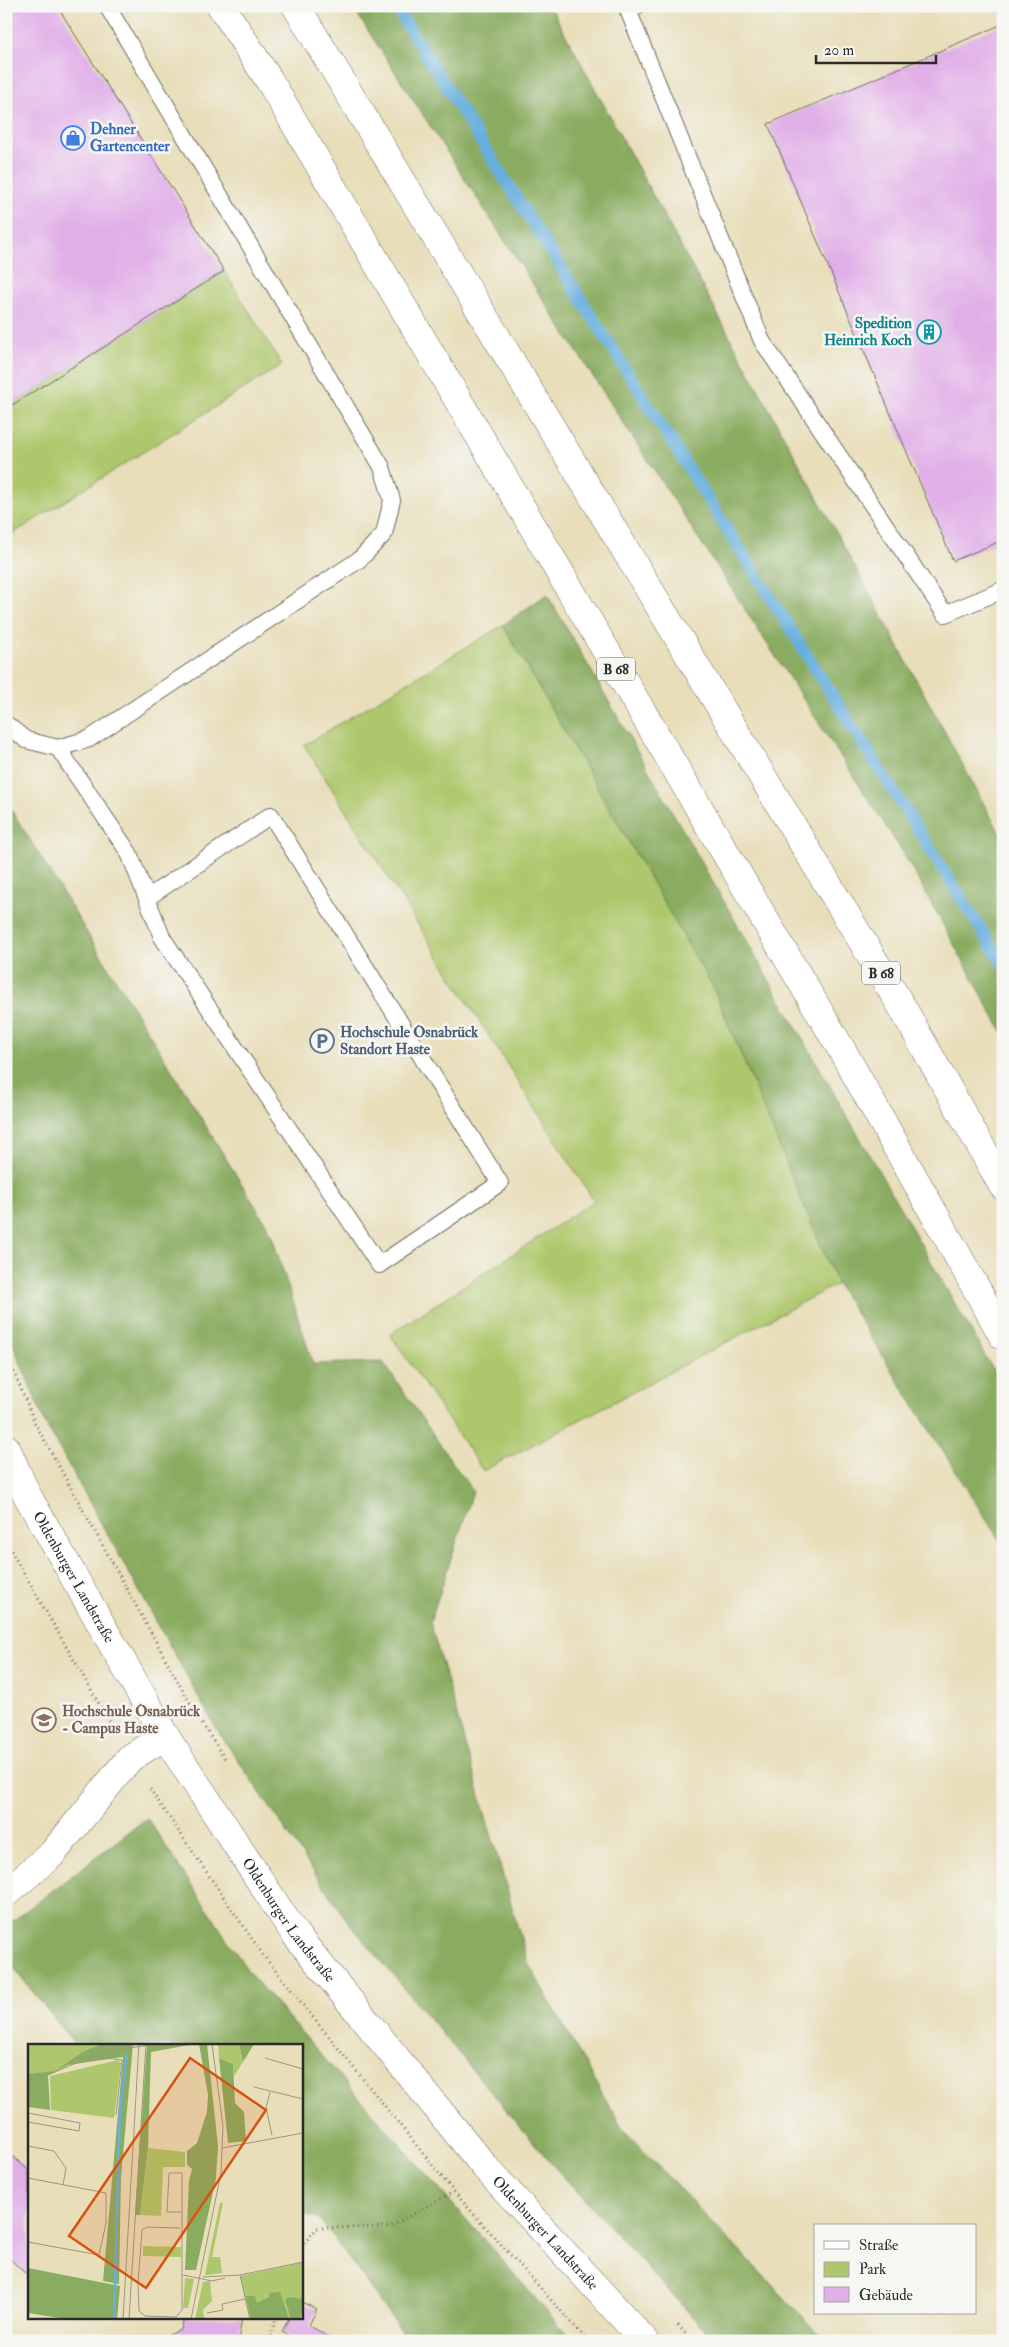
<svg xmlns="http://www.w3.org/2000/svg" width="1009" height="2347" font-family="'IM FELL Double Pica',serif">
	<rect width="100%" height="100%" fill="#f6f6f2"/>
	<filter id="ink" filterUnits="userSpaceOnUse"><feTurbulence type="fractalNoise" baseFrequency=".02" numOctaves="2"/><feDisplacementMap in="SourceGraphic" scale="10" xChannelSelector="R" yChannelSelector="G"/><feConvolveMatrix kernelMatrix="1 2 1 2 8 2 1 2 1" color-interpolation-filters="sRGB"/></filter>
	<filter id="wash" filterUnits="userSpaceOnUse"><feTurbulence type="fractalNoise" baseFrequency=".0096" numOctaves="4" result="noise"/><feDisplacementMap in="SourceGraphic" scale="20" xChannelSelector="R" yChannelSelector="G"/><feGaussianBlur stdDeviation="1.12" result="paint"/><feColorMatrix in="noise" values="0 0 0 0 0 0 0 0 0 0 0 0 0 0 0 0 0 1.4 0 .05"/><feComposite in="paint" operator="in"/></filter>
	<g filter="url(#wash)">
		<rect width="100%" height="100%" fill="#e8deba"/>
		<g fill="#aec76c" stroke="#6c794c">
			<polygon points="224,271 282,365 6,538 6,409"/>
			<polygon points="503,625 713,987 837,1284 483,1471 390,1334 594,1201 304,745"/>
		</g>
		<g fill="#8aac60" stroke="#5a6c46">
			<polygon points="352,6 550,6 1003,839 1003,1033 904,854"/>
			<polygon points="547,594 1003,1387 1003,1546 837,1284 713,987 503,625"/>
			<polygon points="6,801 270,1230 313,1364 383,1362 473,1492 430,1622 528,1963 623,2130 826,2341 715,2341 551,2163 346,1919 216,1728 44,1421 6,1327"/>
			<polygon points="147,1818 250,1974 573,2341 409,2341 319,2218 301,2214 301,2046 76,2046 6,1958 6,1926"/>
		</g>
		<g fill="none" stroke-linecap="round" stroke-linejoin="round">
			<polyline stroke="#66afde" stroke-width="12" points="395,6 1003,964"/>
		</g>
		<g id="blocks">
			<g fill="#e1afe8">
				<polygon points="6,6 57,6 224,271 6,409"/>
				<polygon points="1003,24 1003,540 953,561 768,124"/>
				<polygon points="6,2150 29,2171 29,2277 6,2255"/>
				<polygon points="301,2302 317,2309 309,2325 334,2341 301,2341 282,2332 289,2318 301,2318"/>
				<polygon points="184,2318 242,2318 238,2341 169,2341 166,2336 181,2330"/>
			</g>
		</g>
	</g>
	<g filter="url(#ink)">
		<use href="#blocks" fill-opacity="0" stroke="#6d6a5d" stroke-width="1"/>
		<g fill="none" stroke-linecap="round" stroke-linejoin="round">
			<g stroke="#6d6a5d" stroke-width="18">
				<g id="service">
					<polyline points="637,6 628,10 762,341 945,614 1003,590"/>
					<polyline points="6,724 26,740 58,748 129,853 162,937 379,1265 500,1183 271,815 147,898"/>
					<polyline points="58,748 89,739 360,559 384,534 392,500 382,467 107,6"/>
				</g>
			</g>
			<g stroke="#6d6a5d" stroke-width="29">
				<polyline id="minor" points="6,1893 52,1854 130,1758 165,1736"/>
			</g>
			<g stroke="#6d6a5d" stroke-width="29">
				<g id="tertiary">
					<path id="s1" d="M6,1448l21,47 138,241 130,198 190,233 160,174"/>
				</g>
			</g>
			<g stroke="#6d6a5d" stroke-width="29">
				<g id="trunk">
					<polyline points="221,6 269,80 843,1052 1003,1336"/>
					<polyline points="296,6 902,1007 1003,1186"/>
				</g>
			</g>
			<g stroke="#6d6a5d" stroke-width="3" stroke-dasharray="1 4" stroke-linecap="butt">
				<polyline points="6,1353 35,1423 196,1714 225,1759"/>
				<polyline points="6,1542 113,1728"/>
				<polyline points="150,1789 263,1955 454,2192 588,2341"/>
				<polyline points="301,2247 317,2228 390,2227 455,2191"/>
				<polyline points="678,2325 692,2341"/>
				<polyline points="270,2341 276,2318"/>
			</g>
			<use href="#service" stroke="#fff" stroke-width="16"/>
			<use href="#minor" stroke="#fff" stroke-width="28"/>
			<use href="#tertiary" stroke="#fff" stroke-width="28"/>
			<use href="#trunk" stroke="#fff" stroke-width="28"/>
		</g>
	</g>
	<defs>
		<g id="shop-ring" transform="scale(1.25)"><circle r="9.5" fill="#f6f6f2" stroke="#3f7fe0" stroke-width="1.5"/><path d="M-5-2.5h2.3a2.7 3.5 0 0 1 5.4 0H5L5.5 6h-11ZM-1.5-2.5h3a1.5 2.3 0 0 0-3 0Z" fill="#3f7fe0"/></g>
		<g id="building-ring" transform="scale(1.25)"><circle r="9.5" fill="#f6f6f2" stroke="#0f9aa8" stroke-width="1.5"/><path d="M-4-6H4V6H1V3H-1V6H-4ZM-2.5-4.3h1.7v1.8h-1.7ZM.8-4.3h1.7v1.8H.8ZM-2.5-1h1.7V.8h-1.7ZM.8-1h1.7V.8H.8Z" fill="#0f9aa8"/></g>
		<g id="parking-ring" transform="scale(1.25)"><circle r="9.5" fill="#f6f6f2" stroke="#5c6f8a" stroke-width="1.5"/><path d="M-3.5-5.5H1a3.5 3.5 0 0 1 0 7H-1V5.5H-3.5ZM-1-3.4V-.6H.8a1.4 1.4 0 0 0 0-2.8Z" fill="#5c6f8a"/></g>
		<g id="university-ring" transform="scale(1.25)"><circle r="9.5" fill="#f6f6f2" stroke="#8d6e63" stroke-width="1.5"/><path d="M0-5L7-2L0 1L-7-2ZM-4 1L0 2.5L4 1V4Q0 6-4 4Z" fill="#8d6e63"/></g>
	</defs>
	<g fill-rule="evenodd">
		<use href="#shop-ring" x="73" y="138"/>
		<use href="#building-ring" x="929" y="332"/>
		<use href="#parking-ring" x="322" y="1041"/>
		<use href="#university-ring" x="44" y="1720"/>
	</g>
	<g text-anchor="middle" stroke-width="5" stroke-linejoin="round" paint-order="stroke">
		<g fill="#f6f6f2" stroke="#686867" stroke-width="1">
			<rect x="597" y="657.5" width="38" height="23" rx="4"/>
			<rect x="862" y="961.5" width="38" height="23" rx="4"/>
		</g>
		<g font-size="14" font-weight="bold" fill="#2b2b2b">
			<text x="616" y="674">B 68</text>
			<text x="881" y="978">B 68</text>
		</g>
		<g font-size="15" font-weight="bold" fill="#366cbe" stroke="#f6f6f2" text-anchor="start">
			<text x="90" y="134">Dehner<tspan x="90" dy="17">Gartencenter</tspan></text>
		</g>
		<g font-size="15" font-weight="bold" fill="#0d838f" stroke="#f6f6f2" text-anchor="end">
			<text x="912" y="328">Spedition<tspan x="912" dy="17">Heinrich Koch</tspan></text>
		</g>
		<g font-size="15" font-weight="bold" fill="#4e5e75" stroke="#f6f6f2" text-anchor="start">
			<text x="340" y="1037">Hochschule Osnabrück<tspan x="340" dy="17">Standort Haste</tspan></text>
		</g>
		<g font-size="15" fill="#2b2b2b" stroke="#f6f6f2">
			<text dy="5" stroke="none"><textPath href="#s1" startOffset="146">Oldenburger Landstraße</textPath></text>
			<text dy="5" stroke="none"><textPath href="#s1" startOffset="551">Oldenburger Landstraße</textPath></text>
			<text dy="5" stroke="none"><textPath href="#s1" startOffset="956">Oldenburger Landstraße</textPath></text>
		</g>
		<g font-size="15" font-weight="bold" fill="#785e54" stroke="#f6f6f2" text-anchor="start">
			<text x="62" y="1716">Hochschule Osnabrück<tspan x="62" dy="17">- Campus Haste</tspan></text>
		</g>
	</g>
	<g transform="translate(28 2044)">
		<rect width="275" height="275" fill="#e8deba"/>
		<path d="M0,0h74l-18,7 -16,14 -20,10 -20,-1zM190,0h21l4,18 -9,14 -1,-12 -14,-6zM90,16l3,3 -7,55 -63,-8 -1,-34zM120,104l37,4v15h-22l-2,49 -21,-1zM192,159h3l-11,54h8l2,16 -14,2h-3zM115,202l38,1v10l-38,-1zM275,218v57h-53l-10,-43zM157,234l9,1 -6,29h-5zM182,237l2,20 -9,9 1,9h-9l8,-37z" fill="#aec76c"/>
		<path d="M74,0h31l-12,133 -2,107 -16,-3 20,-224 -55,8 -20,10 2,35 -22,-3v-33l27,-3 29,-20zM119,0h48l-44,8 -3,96 -8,67h-5zM171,0h8l11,102 -2,32 -20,92h-11l4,-89 3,-12 -5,-4v-14l10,-8 10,-31 1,-17zM211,0h15l-11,18zM191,14l14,6 2,39 9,9 2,29 -18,2zM0,224l92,18 -3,33h-51l-38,-6zM252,248l9,27h-38l-5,-23h9l2,7 13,-6 -1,-4zM262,253l13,2 -3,20h-9l-6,-20z" fill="#8aac60"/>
		<path fill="none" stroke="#66afde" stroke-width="2.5" d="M86,275l6,-211 7,-55"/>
		<path fill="none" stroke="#9c9681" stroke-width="1" d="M63,12l31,4 -6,55M237,14l38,11M0,31h20l54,-23 54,-8M226,43l49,12M242,48l-4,16 6,27M0,69l52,10 -1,8 -51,-9M0,102l26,5 12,17 -3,17M194,104l81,-15M0,134l78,15v30l-7,32 -71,-13M152,184l-33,-1 -5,3 -4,54 1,27 6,5 31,1 6,-7v-137h-13l-2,39h14M155,231l29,6 13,-3M212,231l10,44M175,233l37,-2 63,-13M179,269l16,-3 -1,-6 23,-5M95,275l16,-275M101,275l17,-275M163,275l30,-146 2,-47 -11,-82"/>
		<path fill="#d5540f" fill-opacity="0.15" stroke="#d5540f" stroke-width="2.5" d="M162,14l76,52 -120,178 -77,-52z"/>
		<rect width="275" height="275" fill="none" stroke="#2b2b2b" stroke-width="2.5"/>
	</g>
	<rect width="1009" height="2347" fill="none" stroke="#f6f6f2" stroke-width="25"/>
	<rect x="814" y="2224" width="162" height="90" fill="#f6f6f2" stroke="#a5a5a2"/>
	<rect x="824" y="2241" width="25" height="8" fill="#ffffff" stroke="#a5a5a2"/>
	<text x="859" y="2250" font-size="15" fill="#2b2b2b">Straße</text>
	<rect x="824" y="2262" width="25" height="15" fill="#aec76c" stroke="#a5a5a2"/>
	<text x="859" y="2274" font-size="15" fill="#2b2b2b">Park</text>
	<rect x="824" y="2287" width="25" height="15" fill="#e1afe8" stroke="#a5a5a2"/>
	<text x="859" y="2300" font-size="15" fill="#2b2b2b">Gebäude</text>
	<path d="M816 55v8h120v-8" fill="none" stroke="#2b2b2b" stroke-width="2.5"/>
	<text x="824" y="55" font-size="15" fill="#2b2b2b" stroke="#f6f6f2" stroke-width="4" paint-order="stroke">20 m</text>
</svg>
